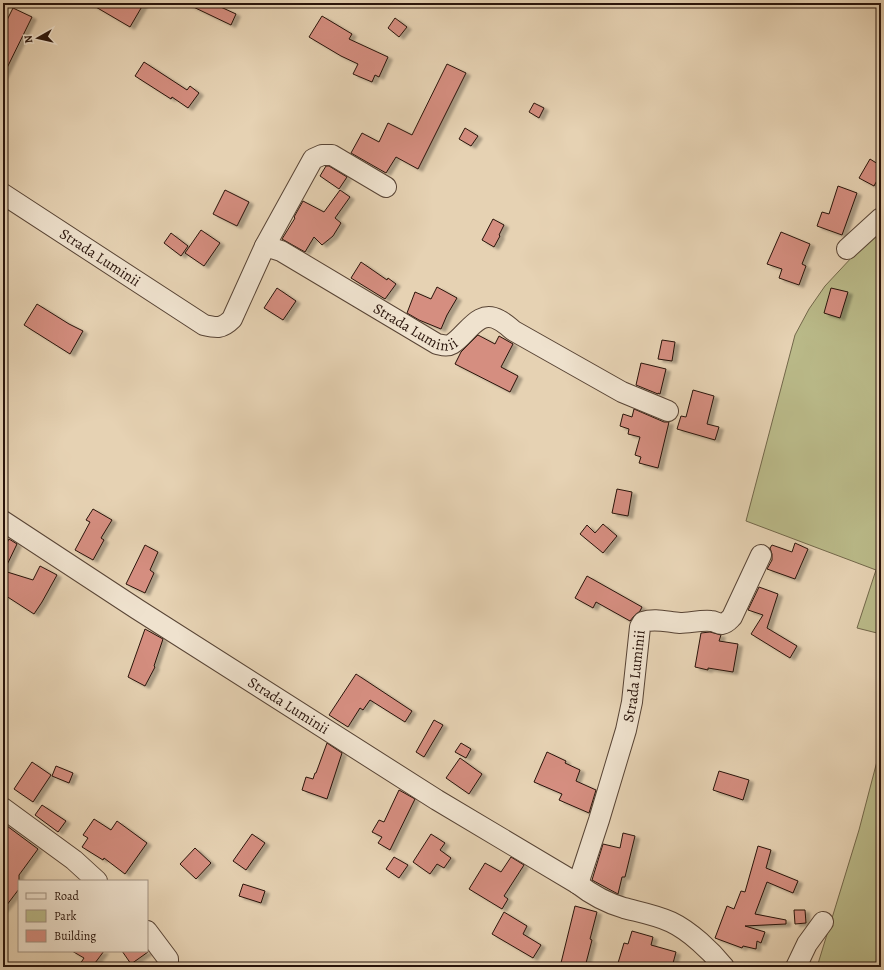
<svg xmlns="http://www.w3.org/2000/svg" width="884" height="970" font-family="Alegreya,serif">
	<defs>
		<filter id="shadow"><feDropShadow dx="4.5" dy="2.5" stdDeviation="1" flood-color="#0004"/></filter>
	</defs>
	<rect width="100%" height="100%" fill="#e6d2b3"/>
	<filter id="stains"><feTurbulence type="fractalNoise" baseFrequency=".005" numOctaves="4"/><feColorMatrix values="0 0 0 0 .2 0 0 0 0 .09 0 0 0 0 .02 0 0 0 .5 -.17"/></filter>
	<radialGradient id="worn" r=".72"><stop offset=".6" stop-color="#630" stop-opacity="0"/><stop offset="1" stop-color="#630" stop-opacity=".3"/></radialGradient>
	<g fill="#baba89" stroke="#72674a">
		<polygon points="881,226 881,634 857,628 876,570 746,521 795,335 809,309 825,286"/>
		<polygon points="881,746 881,967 817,967 859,830"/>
	</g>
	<g fill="#d58e80" stroke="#29140b" filter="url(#shadow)">
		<polygon points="89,3 144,3 130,27"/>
		<polygon points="185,3 212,3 236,14 231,25"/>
		<polygon points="13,8 32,17 3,76 3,28"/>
		<polygon points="322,16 352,34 349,39 388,57 379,77 375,75 372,82 353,74 358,64 341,56 309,37"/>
		<polygon points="395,18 407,27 399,37 388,28"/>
		<polygon points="144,62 187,90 190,86 199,93 188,108 172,97 171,99 135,76"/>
		<polygon points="447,64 466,73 418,169 396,157 386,173 351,153 362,133 379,142 388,123 412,135"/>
		<polygon points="534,103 544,108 539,118 529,112"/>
		<polygon points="465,128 478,136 471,146 459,139"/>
		<polygon points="870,159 881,166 881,173 874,186 859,178"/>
		<polygon points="326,166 329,166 347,177 339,189 320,176"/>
		<polygon points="838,186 857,193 842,235 817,226 822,212 829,214"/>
		<polygon points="225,190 249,202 237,226 213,214"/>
		<polygon points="340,190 350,197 335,218 341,223 333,236 322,245 314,237 305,252 282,239 295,218 294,217 303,201 324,212"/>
		<polygon points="493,219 504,225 499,235 500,236 494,247 482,240"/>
		<polygon points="201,230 220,243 204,266 185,253"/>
		<polygon points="781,232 810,244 802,264 806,266 799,285 779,278 782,269 767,264"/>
		<polygon points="171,233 188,246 181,256 164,243"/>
		<polygon points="361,262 387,280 388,278 396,284 385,299 351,278"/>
		<polygon points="437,287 457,298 447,315 441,329 419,320 407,313 415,292 431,299"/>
		<polygon points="277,288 296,301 283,320 264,308"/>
		<polygon points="831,288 848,292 840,318 824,313"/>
		<polygon points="37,304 69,324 83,331 70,354 24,325"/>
		<polygon points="478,335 495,344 499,336 513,344 501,367 518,376 510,392 455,364 461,352"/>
		<polygon points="662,340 675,342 672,361 658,359"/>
		<polygon points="641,363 666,369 660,394 658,393 658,394 636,385"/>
		<polygon points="693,390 714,396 707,424 719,427 715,440 677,429 681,416 686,417"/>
		<polygon points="634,409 664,422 669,422 658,468 639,463 641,457 635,455 640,437 628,434 629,429 620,426 623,414 632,417"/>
		<polygon points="617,489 632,492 628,516 612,513"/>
		<polygon points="93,509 112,520 101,538 104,540 93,560 75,550 90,522 86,520"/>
		<polygon points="603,524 617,536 603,553 580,534 587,525 595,533"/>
		<polygon points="9,539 17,544 4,571 33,580 40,566 57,575 42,602 34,614 3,594 3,550"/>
		<polygon points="795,543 808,549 795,579 767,569 772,560 772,554 770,548 772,545 792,552"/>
		<polygon points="145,545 158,552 150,570 154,573 145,593 126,584"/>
		<polygon points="587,576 642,607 640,611 634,616 630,621 596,602 593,608 575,598"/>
		<polygon points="759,587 778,594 767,628 797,646 790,658 751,634 763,615 748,610"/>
		<polygon points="145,629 163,639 154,666 155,667 145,686 128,677"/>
		<polygon points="710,632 721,635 719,641 738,644 733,672 708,668 708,670 695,667 701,633"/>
		<polygon points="356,674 412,711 405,722 370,700 363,710 360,708 348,727 329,715"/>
		<polygon points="434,720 443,725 424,757 416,752"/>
		<polygon points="327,743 342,753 327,799 302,790 306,777 313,779 315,773 316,773"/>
		<polygon points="461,743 471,749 466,758 455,752"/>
		<polygon points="547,752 566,761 565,763 580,770 576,781 596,790 589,813 559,800 562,794 534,782"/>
		<polygon points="460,758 482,774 469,794 446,778"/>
		<polygon points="32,762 51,775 33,802 14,789"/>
		<polygon points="56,766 73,773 69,783 52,776"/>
		<polygon points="719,771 749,780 743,800 713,790"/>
		<polygon points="399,790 415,799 390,850 378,843 382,837 372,832 379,820 384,822"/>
		<polygon points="42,805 66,821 58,832 35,815"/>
		<polygon points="94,819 111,830 117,821 147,843 125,874 104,858 103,860 82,847 88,838 83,835"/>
		<polygon points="3,823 38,849 19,875 19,889 3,910"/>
		<polygon points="623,833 635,836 625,877 622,877 618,894 592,880 603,844 620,848"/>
		<polygon points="252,834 265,843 246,870 233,861"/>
		<polygon points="431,834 445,843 440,850 451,858 444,868 437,864 430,874 413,862"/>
		<polygon points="758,846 771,850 766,868 798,881 793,893 767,882 755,914 786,920 786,924 745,926 765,932 761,943 757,941 756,949 743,946 742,948 715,938 727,906 734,909 741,891 745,892"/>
		<polygon points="195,848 211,863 196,879 180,864"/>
		<polygon points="394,857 408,865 399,878 386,869"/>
		<polygon points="511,857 524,865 504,896 508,899 502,909 469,889 485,863 501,872"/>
		<polygon points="243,884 265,891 261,903 239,896"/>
		<polygon points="575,906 597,912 590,939 592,940 585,967 560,967"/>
		<polygon points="794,910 805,910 806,923 795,924"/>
		<polygon points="504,912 527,926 523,934 541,945 533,958 492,934"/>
		<polygon points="632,931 653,937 651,945 676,952 672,967 623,967 624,965 618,963 624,943 628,944"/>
		<polygon points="72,951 104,951 92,967 78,967 84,958"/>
		<polygon points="122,951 148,951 148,952 131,964"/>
	</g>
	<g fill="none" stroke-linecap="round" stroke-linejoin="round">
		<g stroke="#584435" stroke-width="22">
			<g id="minor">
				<path id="s1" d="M3,194l201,131c13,3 18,4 28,-6l33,-73 16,5 156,93c5,1 10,3 15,0 15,-9 26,-36 47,-24 6,3 11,8 15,11l108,61 46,19"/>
				<polyline points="265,246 313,159 322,155 332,155 386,187"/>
				<polyline points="847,249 881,218"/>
				<path id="s2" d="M3,521l134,88 300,191 141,84c14,11 29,19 46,24 15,4 32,7 47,14 19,9 40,29 53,45"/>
				<polyline points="3,808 74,860 97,881"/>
				<path id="s3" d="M578,884l21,-64 27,-90 6,-28 8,-75 3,-5c12,-4 24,0 37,1 10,0 20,-3 31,-2 4,0 7,3 11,3 5,-1 7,-4 10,-7l29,-62"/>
				<polyline points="147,931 168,959 168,967"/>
				<polyline points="796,967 807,944 823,922"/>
			</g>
		</g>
		<use href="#minor" stroke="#efe2ce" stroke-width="20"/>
	</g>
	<g text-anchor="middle" stroke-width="3" stroke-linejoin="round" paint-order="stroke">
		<g font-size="15" fill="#29140b" stroke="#efe2ce">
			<text dy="5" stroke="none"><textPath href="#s1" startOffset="116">Strada Luminii</textPath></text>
			<text dy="5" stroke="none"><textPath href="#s1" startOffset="523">Strada Luminii</textPath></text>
			<text dy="5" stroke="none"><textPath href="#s3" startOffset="216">Strada Luminii</textPath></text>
			<text dy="5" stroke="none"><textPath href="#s2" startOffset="340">Strada Luminii</textPath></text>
		</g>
	</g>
	<rect width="884" height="970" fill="none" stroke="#e6d2b3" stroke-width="16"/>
	<rect x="4" y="4" width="876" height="962" fill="none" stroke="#29140b" stroke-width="2"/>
	<rect x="8" y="8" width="868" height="954" fill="none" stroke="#29140b"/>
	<rect x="18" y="880" width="130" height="72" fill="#efe2ce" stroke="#a09080"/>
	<rect x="26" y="893" width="20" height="6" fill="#efe2ce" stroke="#a09080"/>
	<text x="54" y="900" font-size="12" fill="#29140b">Road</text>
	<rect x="26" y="910" width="20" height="12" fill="#baba89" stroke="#a09080"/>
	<text x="54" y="920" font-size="12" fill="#29140b">Park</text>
	<rect x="26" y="930" width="20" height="12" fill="#d58e80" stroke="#a09080"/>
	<text x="54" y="940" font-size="12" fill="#29140b">Building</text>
	<g transform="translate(38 38) rotate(262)" stroke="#efe2ce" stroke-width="3" paint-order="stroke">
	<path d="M0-3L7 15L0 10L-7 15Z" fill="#29140b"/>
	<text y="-6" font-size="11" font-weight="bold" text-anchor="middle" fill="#29140b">N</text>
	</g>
	<rect width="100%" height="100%" filter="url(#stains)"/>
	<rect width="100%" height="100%" fill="url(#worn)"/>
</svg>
